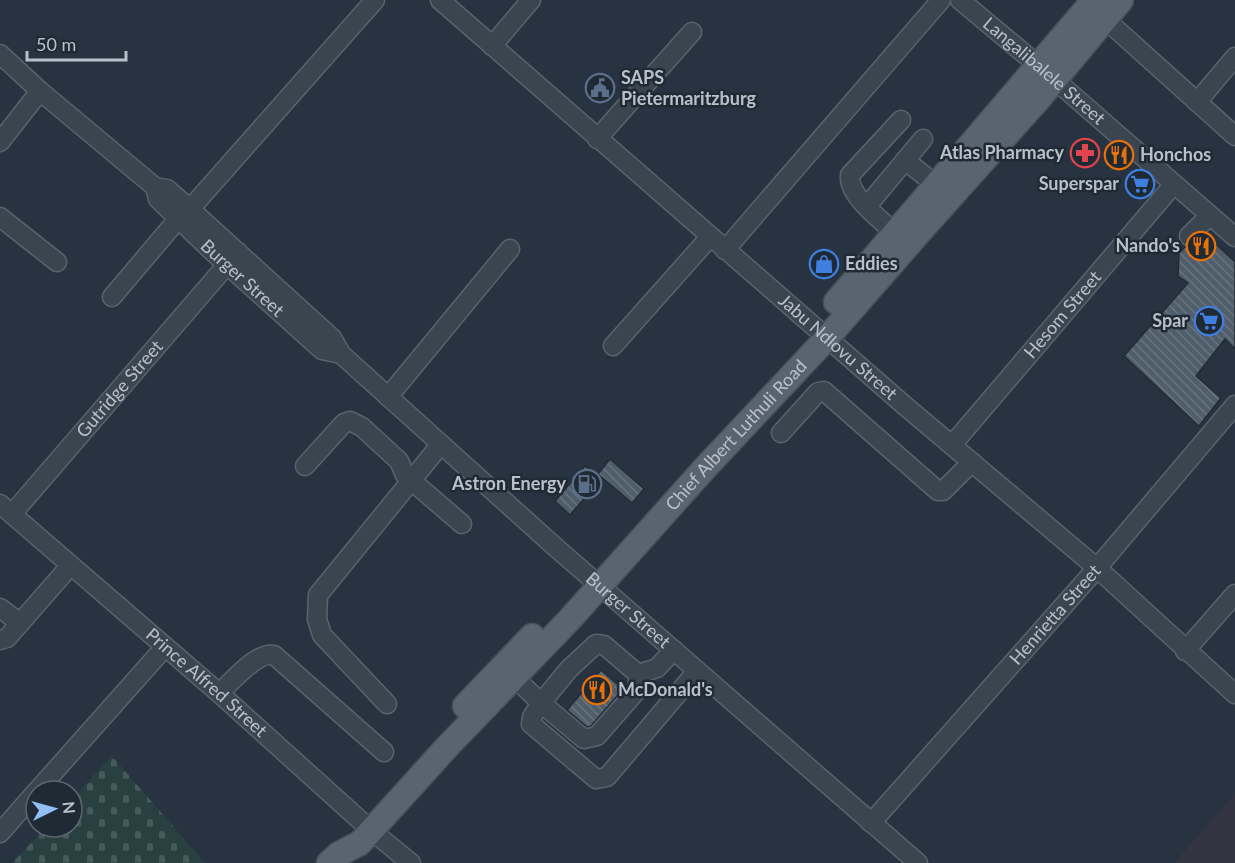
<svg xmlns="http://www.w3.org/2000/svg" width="1235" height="863" font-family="Lato,sans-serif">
	<defs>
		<pattern id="cemetery-stones" width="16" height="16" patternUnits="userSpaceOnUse" patternTransform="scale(1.5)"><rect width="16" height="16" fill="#294041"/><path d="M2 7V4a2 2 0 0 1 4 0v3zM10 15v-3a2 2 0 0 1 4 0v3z" fill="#465a5b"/></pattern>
		<pattern id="building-back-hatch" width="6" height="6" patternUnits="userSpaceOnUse" patternTransform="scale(1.5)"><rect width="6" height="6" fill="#505e6b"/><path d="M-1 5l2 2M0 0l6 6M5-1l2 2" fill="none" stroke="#67737f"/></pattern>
	</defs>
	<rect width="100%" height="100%" fill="#273340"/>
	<polygon fill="#343341" points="1235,794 1235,863 1174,863"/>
	<polygon fill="url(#cemetery-stones)" points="112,756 205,863 12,863 46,827 72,827 72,799"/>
	<g fill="url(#building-back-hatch)" stroke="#222c37" stroke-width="1.5">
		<polygon points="1206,235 1235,262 1235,349 1225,339 1196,376 1221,398 1199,426 1124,356 1188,283 1178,276 1179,253 1185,247 1191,247 1196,244"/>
		<polygon points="610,459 644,489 632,503 598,474"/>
		<polygon points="585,466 600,480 570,515 555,501"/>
		<polygon points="601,670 623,689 591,726 587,727 567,710"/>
	</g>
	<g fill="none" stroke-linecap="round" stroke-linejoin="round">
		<g stroke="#59636d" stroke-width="21">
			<g id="minor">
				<path id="s1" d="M440,0l464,405 193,163 138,126"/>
				<path id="s2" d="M960,0l79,66 196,171"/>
				<polyline points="1105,19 1235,136"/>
				<polyline points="492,46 531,0"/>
				<path id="s3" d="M0,54l40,37 115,96 12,2 23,20 142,129 9,16 212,191 365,318"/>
				<polyline points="1197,102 1235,57"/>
				<polyline points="597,139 692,32"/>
				<polyline points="0,142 40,91"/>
				<polyline points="905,160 936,185"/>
				<path id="s4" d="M155,187l3,12 55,53 109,98 19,4"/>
				<polyline points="867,206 923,139"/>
				<polyline points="190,209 375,0"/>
				<polyline points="0,217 57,262"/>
				<path d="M895,233c-15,-14 -47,-37 -45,-58l51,-55"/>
				<polyline points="1189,236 1209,216"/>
				<polyline points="725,250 941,0"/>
				<polyline points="112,297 178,219"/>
				<polyline points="613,346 710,237"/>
				<polyline points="388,397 510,249"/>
				<polyline points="781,433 818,392 824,391 938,491 943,491 972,462"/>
				<path id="s5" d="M952,445l222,-261"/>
				<polyline points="305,466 344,423 350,421 362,427 399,461 405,475 462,524"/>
				<path id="s6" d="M0,504l219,189 153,138 39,32"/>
				<path id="s7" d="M12,514l226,-262"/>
				<polyline points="0,608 20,623"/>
				<polyline points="0,640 7,638 70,566"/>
				<polygon points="596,644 604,645 638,674 638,689 597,736 584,739 541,703 569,669"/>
				<polyline points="1185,651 1235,594"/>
				<polyline points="638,674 657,668 674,650"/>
				<polyline points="515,678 541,703 532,717 531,724 596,779 607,777 697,671"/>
				<path d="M219,693c13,-11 38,-42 55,-38l110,97"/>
				<polyline points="387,704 322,635 317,619 318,595 441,444"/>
				<polyline points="37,791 165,647"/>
				<path id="s8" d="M871,823l226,-255 138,-163"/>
				<polyline points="0,833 36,792"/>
			</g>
		</g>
		<g stroke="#454e59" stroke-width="27">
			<g id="major">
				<polyline points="836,302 1094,0"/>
				<polyline points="465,706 532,636"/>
				<path id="s9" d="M329,863l10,-9 21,-11 87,-96 124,-129 134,-150 122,-130 96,-110 113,-126 85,-102"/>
			</g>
		</g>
		<use href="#minor" stroke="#3b4550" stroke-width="18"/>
		<use href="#major" stroke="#596470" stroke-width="24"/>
	</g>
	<defs>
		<g id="civic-ring" transform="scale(1.5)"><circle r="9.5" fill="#202a35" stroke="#5c6f8a" stroke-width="1.5"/><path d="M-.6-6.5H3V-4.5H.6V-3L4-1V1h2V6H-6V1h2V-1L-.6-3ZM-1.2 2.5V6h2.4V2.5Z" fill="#5c6f8a"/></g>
		<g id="pharmacy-ring" transform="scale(1.5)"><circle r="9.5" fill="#202a35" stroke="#e0444e" stroke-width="1.5"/><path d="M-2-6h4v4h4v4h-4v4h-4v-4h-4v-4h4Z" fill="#e0444e"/></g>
		<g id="restaurant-ring" transform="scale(1.5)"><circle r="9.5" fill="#202a35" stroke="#e8710a" stroke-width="1.5"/><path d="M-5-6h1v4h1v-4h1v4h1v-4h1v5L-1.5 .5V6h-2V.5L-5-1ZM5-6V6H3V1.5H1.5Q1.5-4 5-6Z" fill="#e8710a"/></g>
		<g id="supermarket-ring" transform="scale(1.5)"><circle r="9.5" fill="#202a35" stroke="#3f7fe0" stroke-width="1.5"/><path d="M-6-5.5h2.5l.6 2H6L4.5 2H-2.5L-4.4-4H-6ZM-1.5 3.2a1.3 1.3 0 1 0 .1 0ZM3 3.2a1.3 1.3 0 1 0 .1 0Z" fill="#3f7fe0"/></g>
		<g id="shop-ring" transform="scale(1.5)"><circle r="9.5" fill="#202a35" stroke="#3f7fe0" stroke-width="1.5"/><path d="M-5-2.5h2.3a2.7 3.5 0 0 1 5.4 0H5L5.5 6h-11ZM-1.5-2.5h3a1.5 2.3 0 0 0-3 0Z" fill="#3f7fe0"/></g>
		<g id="fuel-ring" transform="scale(1.5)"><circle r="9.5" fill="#202a35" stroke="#5c6f8a" stroke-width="1.5"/><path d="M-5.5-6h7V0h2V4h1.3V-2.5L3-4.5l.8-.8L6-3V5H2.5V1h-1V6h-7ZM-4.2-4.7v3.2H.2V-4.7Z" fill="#5c6f8a"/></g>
	</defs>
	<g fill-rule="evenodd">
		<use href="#civic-ring" x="600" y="88"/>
		<use href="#pharmacy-ring" x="1085" y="153"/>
		<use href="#restaurant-ring" x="1119" y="155"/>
		<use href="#supermarket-ring" x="1140" y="184"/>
		<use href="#restaurant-ring" x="1201" y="246"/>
		<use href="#shop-ring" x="824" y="264"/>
		<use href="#supermarket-ring" x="1209" y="321"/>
		<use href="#fuel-ring" x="587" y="484"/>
		<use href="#restaurant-ring" x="597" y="690"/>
	</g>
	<g text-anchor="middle" stroke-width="5" stroke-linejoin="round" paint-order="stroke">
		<g font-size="18" fill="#b8c0ca" stroke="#202a35">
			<text dy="6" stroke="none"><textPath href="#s2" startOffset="110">Langalibalele Street</textPath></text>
			<text dy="6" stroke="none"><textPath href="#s4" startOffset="128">Burger Street</textPath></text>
			<text dy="6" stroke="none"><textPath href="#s5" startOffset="171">Hesom Street</textPath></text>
			<text dy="6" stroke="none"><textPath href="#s1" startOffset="528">Jabu Ndlovu Street</textPath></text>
			<text dy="6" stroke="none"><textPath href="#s7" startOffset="165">Gutridge Street</textPath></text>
			<text dy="6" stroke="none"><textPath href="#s9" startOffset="592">Chief Albert Luthuli Road</textPath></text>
			<text dy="6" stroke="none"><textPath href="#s3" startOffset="842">Burger Street</textPath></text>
			<text dy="6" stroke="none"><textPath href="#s8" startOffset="278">Henrietta Street</textPath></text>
			<text dy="6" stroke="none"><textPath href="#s6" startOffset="273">Prince Alfred Street</textPath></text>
		</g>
		<g font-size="18" font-weight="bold" fill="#b8c0ca" stroke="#202a35" text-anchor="end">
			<text x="621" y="84" text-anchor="start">SAPS<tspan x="621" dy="21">Pietermaritzburg</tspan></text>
			<text x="1064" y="159">Atlas Pharmacy</text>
			<text x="1140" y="161" text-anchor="start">Honchos</text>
			<text x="1119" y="190">Superspar</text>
			<text x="1180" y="252">Nando's</text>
			<text x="845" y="270" text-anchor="start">Eddies</text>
			<text x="1188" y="327">Spar</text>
			<text x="566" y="490">Astron Energy</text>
			<text x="618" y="696" text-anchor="start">McDonald's</text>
		</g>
	</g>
	<g transform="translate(54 809) rotate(85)"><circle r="28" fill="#202a35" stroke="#5d6671" stroke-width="1.5"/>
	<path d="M0-4.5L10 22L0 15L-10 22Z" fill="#92bff5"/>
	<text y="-9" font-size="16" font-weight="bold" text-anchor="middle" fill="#b8c0ca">N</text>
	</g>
	<path d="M27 51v9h99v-9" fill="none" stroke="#b8c0ca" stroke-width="3"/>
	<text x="36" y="51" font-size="18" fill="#b8c0ca" stroke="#202a35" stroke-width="4.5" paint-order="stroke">50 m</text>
</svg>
